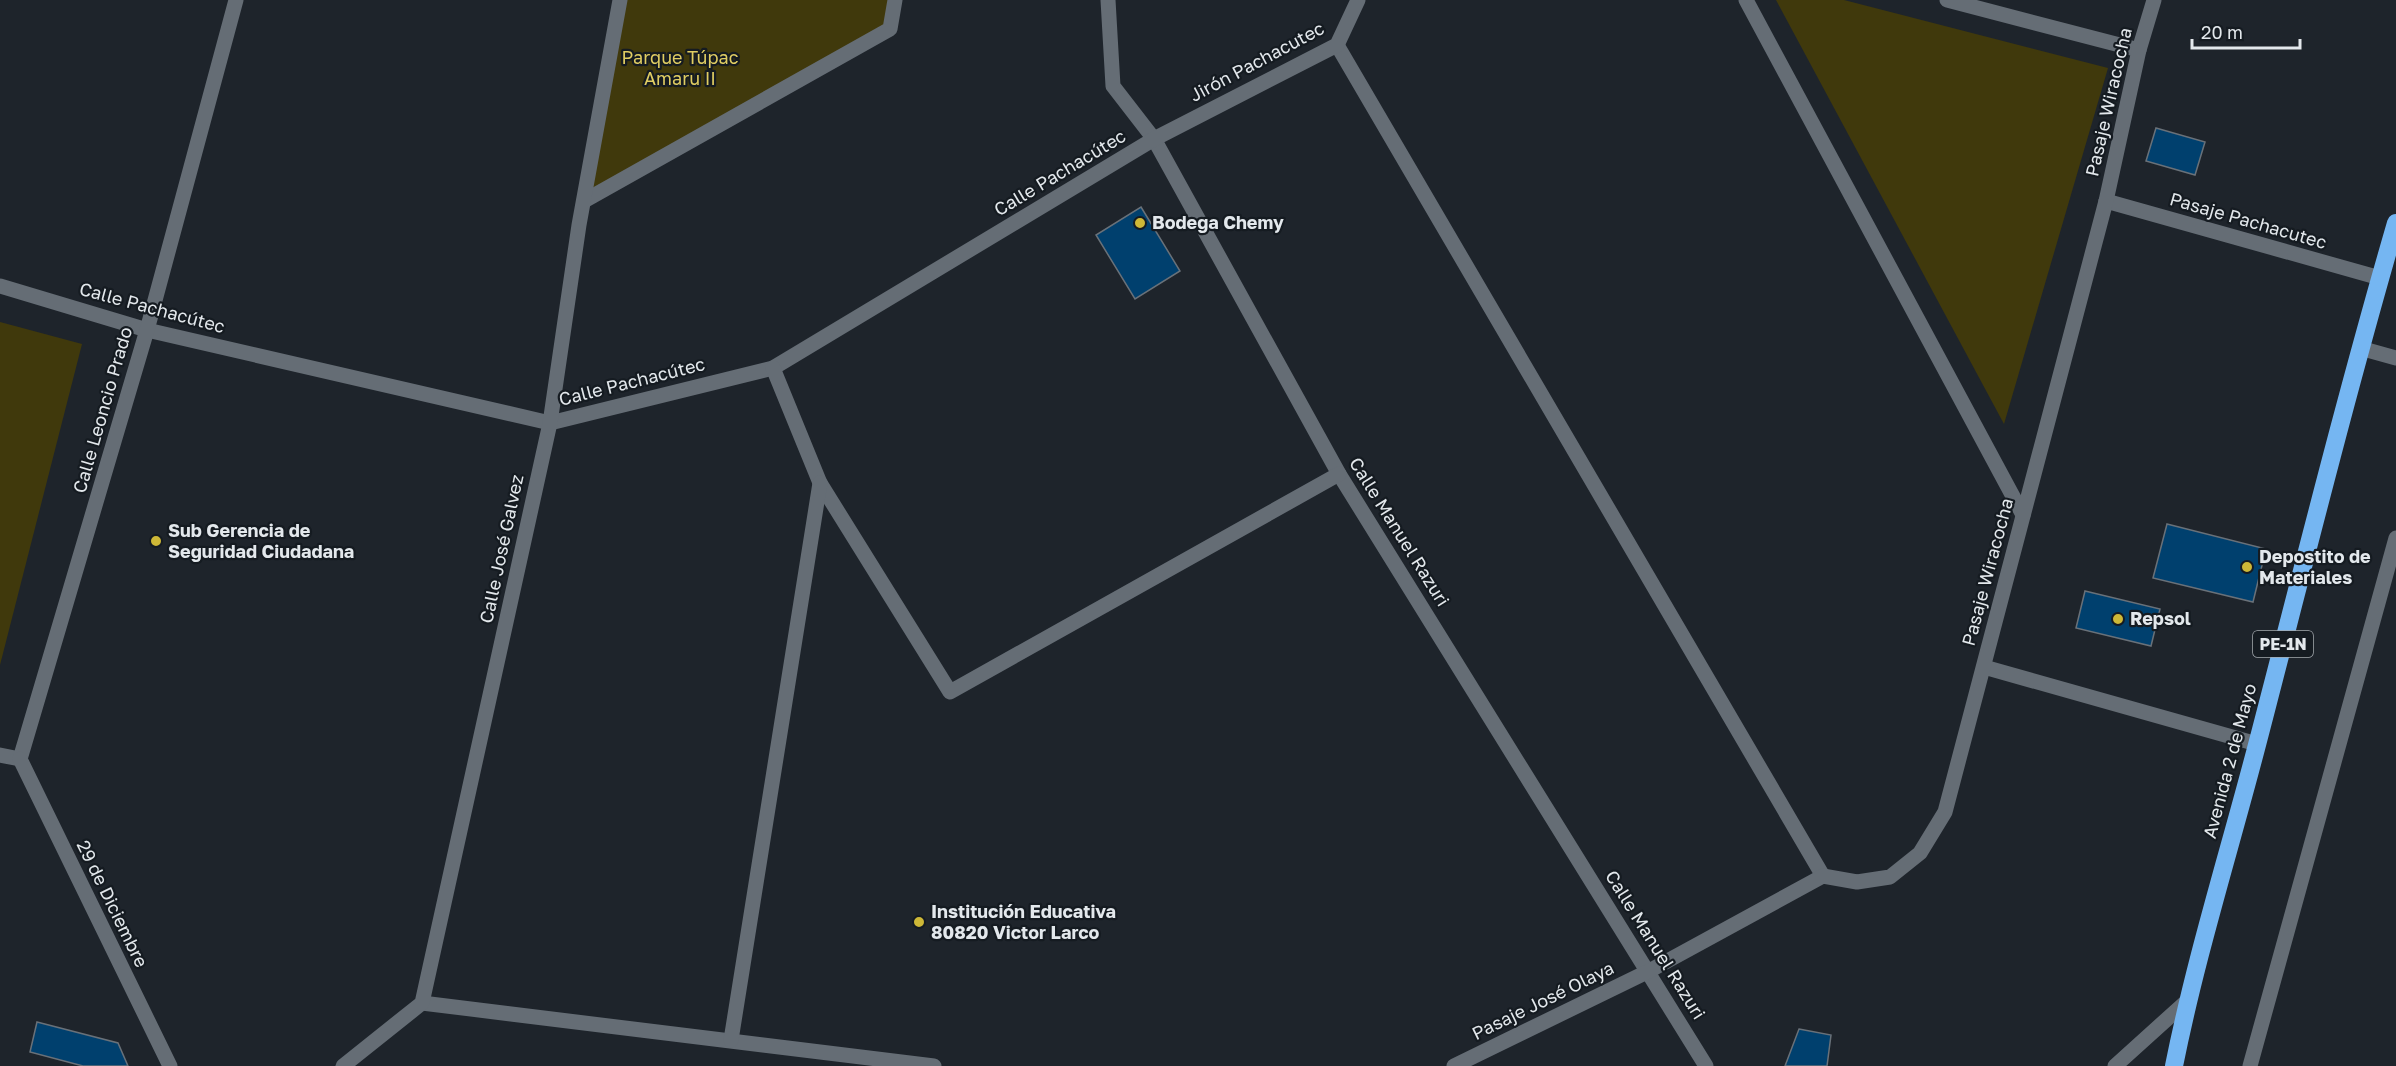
<svg xmlns="http://www.w3.org/2000/svg" width="2396" height="1066" font-family="'Golos Text',sans-serif">
	<rect width="100%" height="100%" fill="#1e242b"/>
	<g fill="#40390c">
		<polygon points="622,0 893,0 890,29 584,201"/>
		<polygon points="1776,0 1844,0 2108,68 2004,424"/>
		<polygon points="0,322 82,344 0,665"/>
	</g>
	<g fill="#00406e" stroke="#697179" stroke-width="1.5">
		<polygon points="2156,128 2205,142 2195,175 2146,161"/>
		<polygon points="1141,207 1180,271 1135,299 1096,235"/>
		<polygon points="2167,524 2266,549 2253,602 2153,578"/>
		<polygon points="2085,591 2160,609 2151,646 2076,628"/>
		<polygon points="37,1022 118,1043 128,1066 83,1066 30,1052"/>
		<polygon points="1799,1029 1831,1035 1827,1066 1785,1066"/>
	</g>
	<g fill="none" stroke-linecap="round" stroke-linejoin="round">
		<g stroke="#656d75" stroke-width="15">
			<polyline points="1108,0 1113,86 1154,139 1339,474 1706,1066"/>
			<polyline points="1746,0 2023,515"/>
			<polyline points="1947,0 2139,50"/>
			<polyline points="1337,45 1823,876"/>
			<polyline points="584,201 890,29 895,0"/>
			<polyline points="2106,201 2380,278"/>
			<polyline points="0,286 147,330 550,423 773,368 1154,139 1337,45 1358,0"/>
			<polyline points="2360,348 2396,358"/>
			<polyline points="773,368 820,483 950,692 1339,474"/>
			<polyline points="1984,667 2257,744"/>
			<polyline points="0,755 20,759"/>
			<polyline points="20,759 147,330 236,0"/>
			<polyline points="20,759 170,1066"/>
			<polyline points="422,1003 934,1066"/>
			<polyline points="731,1040 820,483"/>
			<polyline points="343,1066 422,1003 550,423 579,225 620,0"/>
			<polyline points="1454,1066 1649,971 1823,876 1857,882 1890,877 1920,853 1945,812 2106,201 2139,50 2154,0"/>
			<polyline points="2115,1066 2187,1001"/>
			<polyline points="2250,1066 2396,538"/>
		</g>
		<path stroke="#75b6f2" stroke-width="18" d="M2174,1066c22,-110 56,-217 84,-325 45,-173 88,-346 138,-518"/>
	</g>
	<g fill="#ceb837" stroke="#151b21" stroke-width="2">
		<circle cx="1140" cy="223" r="6"/>
		<circle cx="156" cy="541" r="6"/>
		<circle cx="2247" cy="567" r="6"/>
		<circle cx="2118" cy="619" r="6"/>
		<circle cx="919" cy="922" r="6"/>
	</g>
	<g text-anchor="middle" stroke-width="4.5" stroke-linejoin="round" paint-order="stroke">
		<rect fill="#151b21" stroke="#a5aaaf" stroke-width="1.5" x="2253" y="631" width="60" height="26" rx="4.5"/>
		<g font-size="16" font-weight="bold" fill="#e3e8ec">
			<text x="2283" y="650">PE-1N</text>
		</g>
		<g font-size="18" fill="#e0cd62" stroke="#151b21">
			<text x="680" y="64">Parque Túpac<tspan x="680" dy="21">Amaru II</tspan></text>
		</g>
		<g font-size="18" fill="#e3e8ec" stroke="#151b21">
			<text transform="translate(1257 62) rotate(-28)" y="6">Jirón Pachacutec</text>
			<text transform="translate(2109 102) rotate(-77)" y="6">Pasaje Wiracocha</text>
			<text transform="translate(1060 173) rotate(-31)" y="6">Calle Pachacútec</text>
			<text transform="translate(2248 221) rotate(16)" y="6">Pasaje Pachacutec</text>
			<text transform="translate(152 308) rotate(15)" y="6">Calle Pachacútec</text>
			<text transform="translate(632 382) rotate(-14)" y="6">Calle Pachacútec</text>
			<text transform="translate(103 410) rotate(-74)" y="6">Calle Leoncio Prado</text>
			<text transform="translate(1399 532) rotate(58)" y="6">Calle Manuel Razuri</text>
			<text transform="translate(502 549) rotate(-78)" y="6">Calle José Galvez</text>
			<text transform="translate(1988 572) rotate(-75)" y="6">Pasaje Wiracocha</text>
			<text transform="translate(2230 761) rotate(-75)" y="6">Avenida 2 de Mayo</text>
			<text transform="translate(112 904) rotate(64)" y="6">29 de Diciembre</text>
			<text transform="translate(1655 945) rotate(58)" y="6">Calle Manuel Razuri</text>
			<text transform="translate(1543 1001) rotate(-26)" y="6">Pasaje José Olaya</text>
		</g>
		<g font-size="18" font-weight="bold" fill="#e3e8ec" stroke="#151b21" text-anchor="start">
			<text x="1152" y="229">Bodega Chemy</text>
			<text x="168" y="537">Sub Gerencia de<tspan x="168" dy="21">Seguridad Ciudadana</tspan></text>
			<text x="2259" y="563">Depostito de<tspan x="2259" dy="21">Materiales</tspan></text>
			<text x="2130" y="625">Repsol</text>
			<text x="931" y="918">Institución Educativa<tspan x="931" dy="21">80820 Victor Larco</tspan></text>
		</g>
	</g>
	<path d="M2192 39v9h108v-9" fill="none" stroke="#e3e8ec" stroke-width="3"/>
	<text x="2201" y="39" font-size="18" fill="#e3e8ec" stroke="#151b21" stroke-width="4.5" paint-order="stroke">20 m</text>
</svg>
